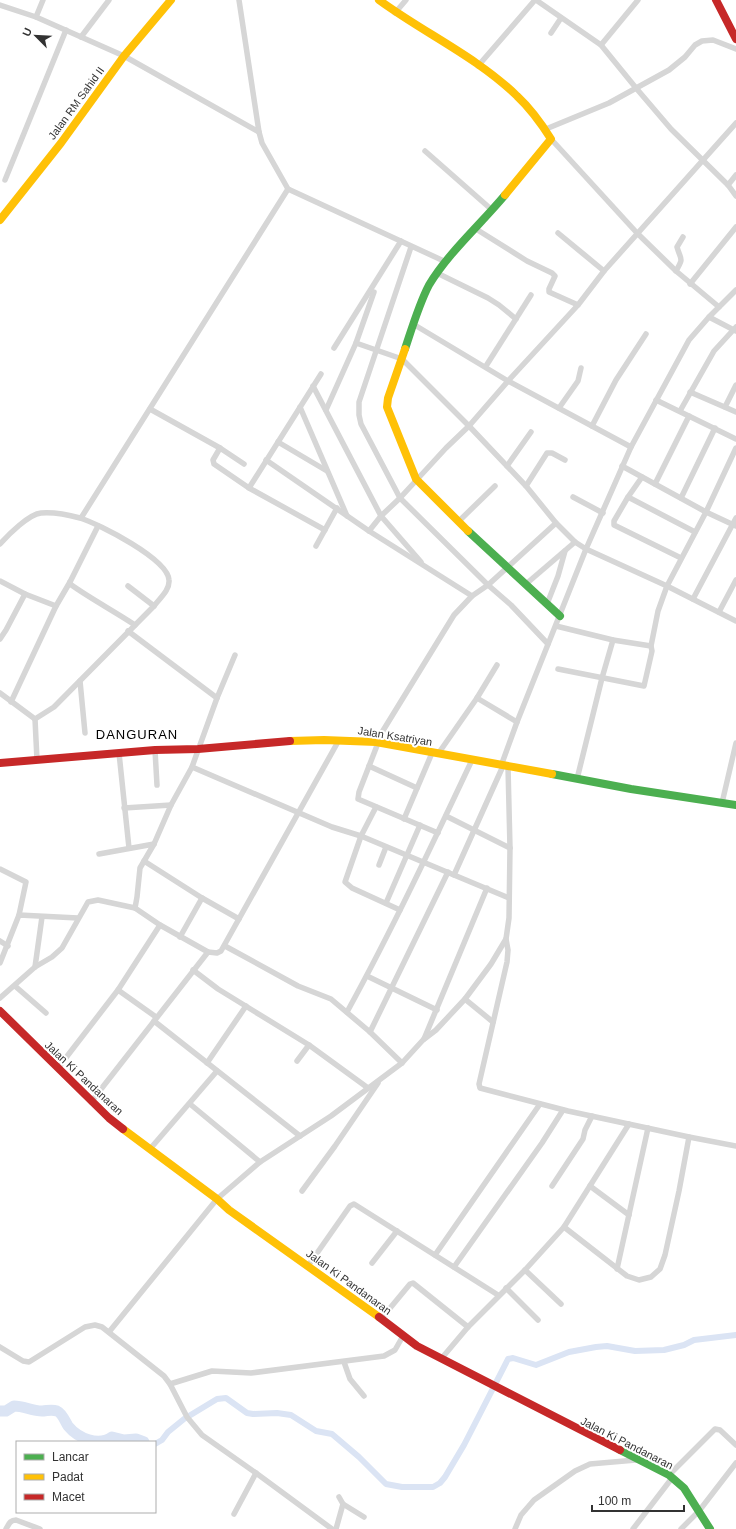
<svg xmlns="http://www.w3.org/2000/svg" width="736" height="1529" font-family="Helvetica,sans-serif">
	<rect width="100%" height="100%" fill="#fff"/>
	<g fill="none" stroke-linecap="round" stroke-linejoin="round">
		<polyline stroke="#dbe4f4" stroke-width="6" points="155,1444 162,1440 168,1432 184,1419 217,1399 226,1398 247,1413 253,1414 277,1413 291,1415 316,1431 332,1434 359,1457 386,1484 402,1487 433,1487 440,1483 445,1477 464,1445 508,1359 513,1358 536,1365 569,1352 596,1347 607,1346 635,1351 664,1350 684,1345 694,1340 736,1335"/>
		<path stroke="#dbe4f4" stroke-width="11" d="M0,1411h6l8,-5c10,0 18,5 28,5 5,0 9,-2 15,0 5,2 8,10 11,15 10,12 30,21 44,11l12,3 12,-1 8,3"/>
		<g stroke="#d6d6d6" stroke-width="5.5">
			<polyline points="239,0 259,132 262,143 288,189 446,262"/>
			<polyline points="536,0 601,45 636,88 671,129 728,185 736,196"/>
			<polyline points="0,5 36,17 124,56 259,132"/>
			<polyline points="395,13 406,0"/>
			<polyline points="36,17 43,0"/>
			<polyline points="551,33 561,18"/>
			<polyline points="81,37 109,0"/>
			<polyline points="601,45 638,0"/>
			<polyline points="478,66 535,0"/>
			<polyline points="546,129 609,103 669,70 685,57 695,45 702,41 713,40 736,49"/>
			<polyline points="551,139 637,233 676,271 719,307"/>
			<polyline points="425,151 492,210"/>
			<polyline points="5,180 66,30"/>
			<polyline points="728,185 736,175"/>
			<polyline points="476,229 527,261 552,273 555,276 549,289 549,292 578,305"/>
			<polyline points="558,233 604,271"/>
			<polyline points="411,247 359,402 359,415 361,424 400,498 488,585 511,605 548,644"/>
			<path d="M676,271c8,-14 5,-10 1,-24l6,-10"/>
			<polyline points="437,273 488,298 499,305 516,319"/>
			<polyline points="690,284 736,227"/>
			<polyline points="709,317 736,331"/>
			<polyline points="413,324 508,381 631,447"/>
			<polyline points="356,343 402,359 469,426 526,486 556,523 575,542 586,549 667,586 736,621"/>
			<polyline points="334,348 401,241"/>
			<polyline points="486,366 531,295"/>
			<polyline points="313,386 381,516 421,562"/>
			<polyline points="690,392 736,412"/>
			<polyline points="656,400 736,439"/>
			<polyline points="300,407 347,516"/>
			<polyline points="725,407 736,385"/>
			<polyline points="559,408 578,381 581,368"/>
			<polyline points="150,409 220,448 244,464"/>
			<polyline points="326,410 356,343 374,292"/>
			<polyline points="680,411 714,351 736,327"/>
			<polyline points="592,426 616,380 646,334"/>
			<polyline points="278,442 327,471"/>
			<polyline points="220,448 213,460 214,464 249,488 325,530"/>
			<polyline points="266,460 369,531 472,596"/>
			<polyline points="507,466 531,432"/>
			<polyline points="622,466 706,512 736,526"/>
			<polyline points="642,477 628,497 614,521 614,525 681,558"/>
			<polyline points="655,484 689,416"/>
			<polyline points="526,486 547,453 552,453 565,460"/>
			<polyline points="249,488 321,374"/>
			<polyline points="573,497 603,513"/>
			<polyline points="628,497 695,532"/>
			<polyline points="681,498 715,428"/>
			<polyline points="81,518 288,189"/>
			<polyline points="458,522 495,486"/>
			<polyline points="369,531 381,516 400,498 446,448 469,426 508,381 578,305 604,271 736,123"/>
			<path d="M0,544c8,-9 29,-30 41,-31 12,-1 28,2 39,5 19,6 88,41 89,62 1,10 -9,18 -15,26l-100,101 -19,12 -35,-26"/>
			<polyline points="316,546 337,508"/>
			<polyline points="0,581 25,594 56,606"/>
			<path d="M70,582v2c21,15 44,27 65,41"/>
			<polyline points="526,584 575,542"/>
			<polyline points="128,586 154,606"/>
			<polyline points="693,599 736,518"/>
			<polyline points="547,604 558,576 565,551"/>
			<polyline points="719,612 736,580"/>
			<polyline points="556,626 613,640 651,646 652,651 644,686 558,669"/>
			<polyline points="128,631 217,698"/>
			<polyline points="0,639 6,630 25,594"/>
			<polyline points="651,646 658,611 667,586 706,512 736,448"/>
			<polyline points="80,681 85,733"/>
			<polyline points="477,698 517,722"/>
			<polyline points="11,702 56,606 70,582 98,526"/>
			<polyline points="35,719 37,760"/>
			<polyline points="376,742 454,615 472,596 488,585 556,523"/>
			<polyline points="378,743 359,792 358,799 438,833"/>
			<polyline points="155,750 157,785"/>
			<polyline points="119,753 129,848"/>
			<polyline points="438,754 477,698 497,665"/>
			<polyline points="369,766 417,788"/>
			<polyline points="501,766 517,722 586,549 631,447 689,340 709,317 736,290"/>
			<polyline points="192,767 332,827 361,836 454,875 503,766"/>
			<polyline points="577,779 602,678 613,640"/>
			<polyline points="722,803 736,743"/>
			<polyline points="376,807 361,836 345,882 352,888 400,910"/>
			<polyline points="124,808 171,805"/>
			<polyline points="446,816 510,848"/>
			<polyline points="404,819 432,753"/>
			<polyline points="99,854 154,844"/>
			<polyline points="144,861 202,898 239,919"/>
			<polyline points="379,865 386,847"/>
			<polyline points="0,869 26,882 19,915"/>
			<polyline points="454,875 509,898"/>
			<polyline points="386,903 420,825"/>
			<polyline points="135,908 160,925 208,952 217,953 221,951 339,740"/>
			<polyline points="180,937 202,898"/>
			<polyline points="506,939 508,950 507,962 479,1084 480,1088 568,1111 689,1137 736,1146"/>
			<polyline points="0,941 8,946"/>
			<polyline points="225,946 298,986 331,999 370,1032 402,1063"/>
			<polyline points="0,963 19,915 78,918"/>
			<polyline points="35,967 42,917"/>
			<polyline points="193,970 218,989 309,1045 368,1088"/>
			<polyline points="367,976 437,1010"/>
			<polyline points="15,986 46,1013"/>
			<polyline points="118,990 156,1017"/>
			<polyline points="0,998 35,967 52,957 62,948 88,902 98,900 135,908 137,897 140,868 154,844 171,805 192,767 217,698 235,655"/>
			<polyline points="465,999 493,1022"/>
			<path d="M347,1012c45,-82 85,-167 125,-252"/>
			<polyline points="154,1021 300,1136"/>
			<polyline points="370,1032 448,872"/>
			<polyline points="424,1039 487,888"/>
			<polyline points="297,1061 309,1045"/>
			<polyline points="207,1063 246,1006"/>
			<polyline points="58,1068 118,990 160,925"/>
			<polyline points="91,1102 208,952"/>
			<polyline points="190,1104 260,1162"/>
			<polyline points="150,1149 217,1071"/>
			<polyline points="552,1186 583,1139 585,1130 592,1116"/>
			<polyline points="590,1186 629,1215"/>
			<polyline points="302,1191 335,1146 378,1083"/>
			<polyline points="564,1227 629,1124"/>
			<polyline points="435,1255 540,1104"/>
			<polyline points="372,1263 397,1231"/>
			<polyline points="308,1266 350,1206 354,1204 498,1295"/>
			<polyline points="454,1267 542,1143 563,1110"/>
			<polyline points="617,1269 648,1128"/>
			<polyline points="525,1270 561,1304"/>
			<polyline points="506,1288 538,1320"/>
			<polyline points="381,1319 410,1284 413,1283 468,1327"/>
			<polyline points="109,1332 217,1199 260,1162 331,1116 402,1063 423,1040 436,1030 465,999 491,964 506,939 509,918 510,848 508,767"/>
			<polyline points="0,1347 23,1361 29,1362 85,1327 95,1325 102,1327 164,1376 170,1384 187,1417 202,1435 256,1473 332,1529"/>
			<polyline points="441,1359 468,1327 525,1270 564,1227 627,1276 639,1280 651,1277 660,1269 665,1255 679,1191 689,1137"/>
			<polyline points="344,1362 350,1379 364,1396"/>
			<polyline points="170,1384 212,1371 251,1373 384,1356 395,1350 403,1336"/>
			<polyline points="669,1475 715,1429 720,1430 736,1445"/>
			<polyline points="343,1504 364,1517"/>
			<polyline points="234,1514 256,1473"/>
			<path d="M6,1529c3,-5 4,-9 10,-9l24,9"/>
			<polyline points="336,1529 343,1504 339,1497"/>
			<polyline points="515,1529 521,1515 534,1500 575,1471 590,1464 636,1460"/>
			<polyline points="633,1529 672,1478"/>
			<polyline points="681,1529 699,1511 736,1463"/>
		</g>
		<g stroke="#4caf50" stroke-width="8">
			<path d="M405,349c7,-21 14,-45 24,-64 20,-33 51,-60 76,-90"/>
			<polyline points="468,531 560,616"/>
			<polyline points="552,774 631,789 736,805"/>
			<polyline points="620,1450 669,1475 684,1488 710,1529"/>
		</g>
		<g stroke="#ffc107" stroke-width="8">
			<path d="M379,0c45,33 98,57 138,96 14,13 24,27 34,43l-46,56"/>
			<polyline points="0,220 61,143 124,56 171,0"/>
			<polyline points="405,349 388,398 387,407 416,479 468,531"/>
			<polyline points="290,741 324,740 376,742 552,774"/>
			<polyline points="123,1129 217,1199 229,1210 379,1317"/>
		</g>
		<g stroke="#c62828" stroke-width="8">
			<polyline points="716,0 736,39"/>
			<polyline points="0,763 155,750 198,749 290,741"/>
			<polyline points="0,1011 109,1118 123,1129"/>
			<polyline points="379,1317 417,1346 620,1450"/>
		</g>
	</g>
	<g text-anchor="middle" stroke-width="4" stroke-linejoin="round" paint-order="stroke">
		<g font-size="11" fill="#323232" stroke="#fff">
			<text transform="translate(76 103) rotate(-54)" y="4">Jalan RM Sahid II</text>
			<text transform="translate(395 736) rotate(9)" y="4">Jalan Ksatriyan</text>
			<text transform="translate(84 1078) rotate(43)" y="4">Jalan Ki Pandanaran</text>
			<text transform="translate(349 1282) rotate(36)" y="4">Jalan Ki Pandanaran</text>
			<text transform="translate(627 1443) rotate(27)" y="4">Jalan Ki Pandanaran</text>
		</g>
		<g font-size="13" letter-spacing="1" fill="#000" stroke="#fff">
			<text x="137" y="739">DANGURAN</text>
		</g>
	</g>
	<rect x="16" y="1441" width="140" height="72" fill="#ffffff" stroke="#adadad"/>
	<rect x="24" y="1454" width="20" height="6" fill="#4caf50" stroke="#adadad"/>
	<text x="52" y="1461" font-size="12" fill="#323232">Lancar</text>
	<rect x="24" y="1474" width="20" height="6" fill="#ffc107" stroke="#adadad"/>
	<text x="52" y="1481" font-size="12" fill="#323232">Padat</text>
	<rect x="24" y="1494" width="20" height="6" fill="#c62828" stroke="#adadad"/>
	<text x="52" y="1501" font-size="12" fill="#323232">Macet</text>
	<g transform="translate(36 36) rotate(294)" stroke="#ffffff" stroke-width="3" paint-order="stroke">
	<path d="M0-3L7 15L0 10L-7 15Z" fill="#323232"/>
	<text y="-6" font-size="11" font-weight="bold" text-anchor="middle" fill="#323232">U</text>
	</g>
	<path d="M592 1505v6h92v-6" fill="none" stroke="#323232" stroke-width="2"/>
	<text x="598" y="1505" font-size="12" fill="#323232" stroke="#ffffff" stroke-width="3" paint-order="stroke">100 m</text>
</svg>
